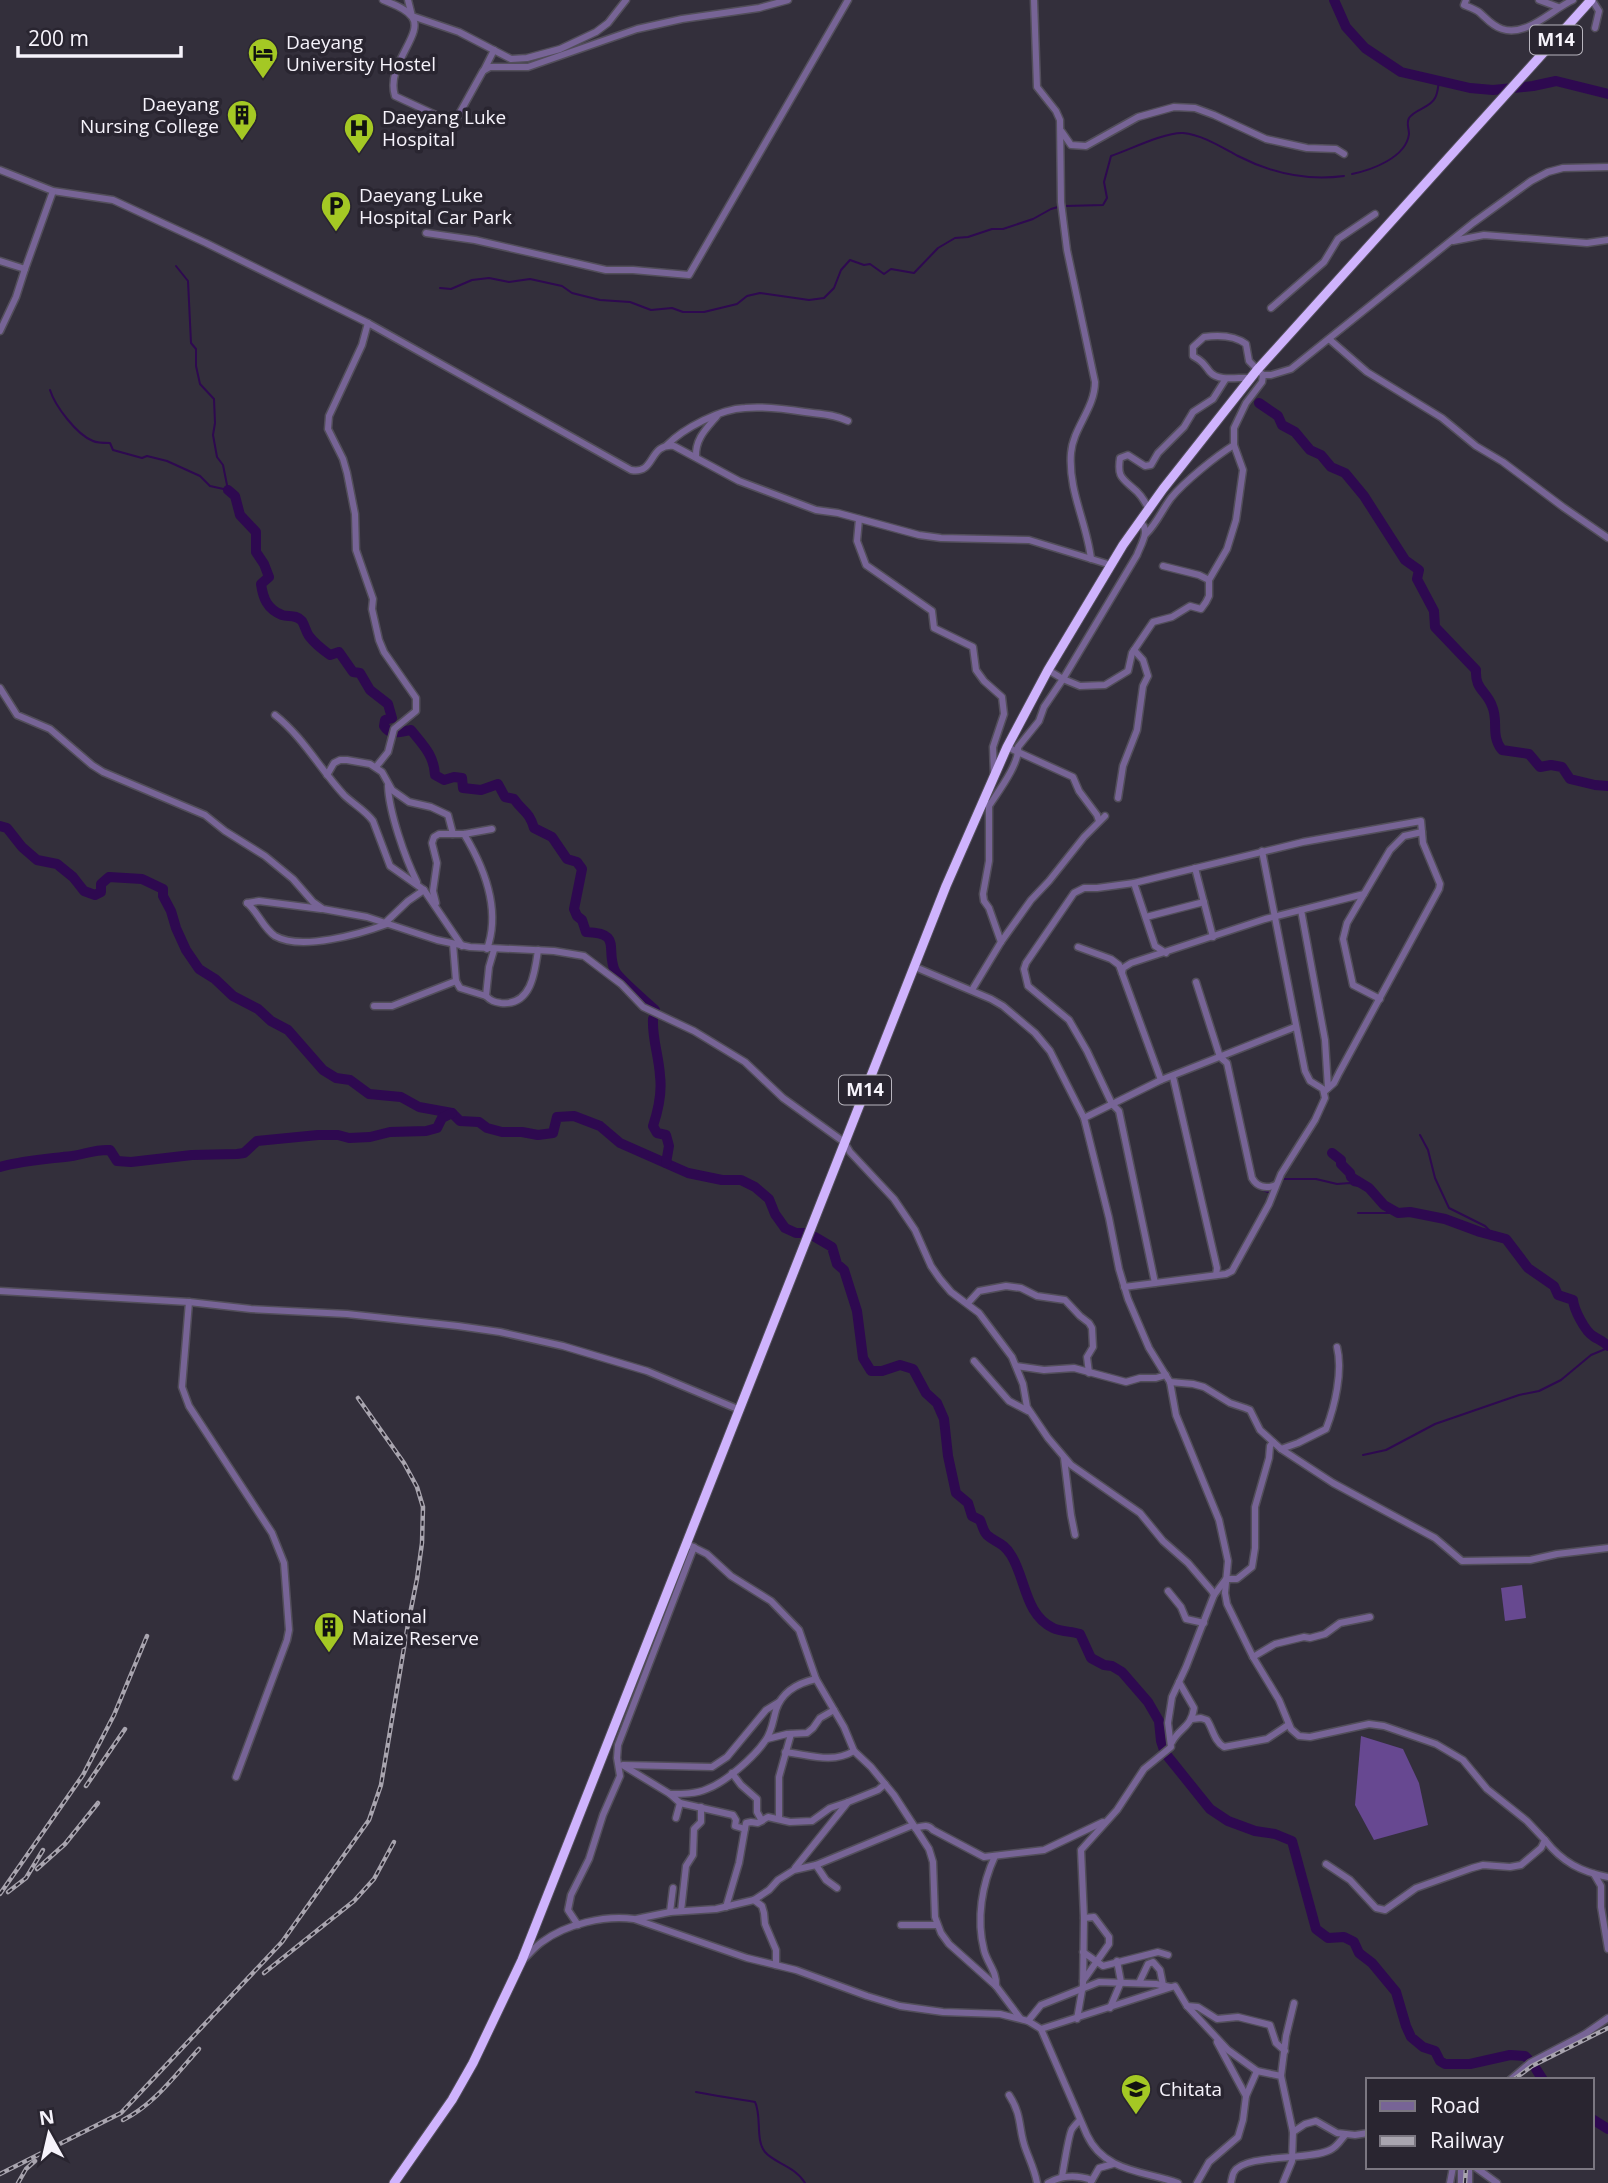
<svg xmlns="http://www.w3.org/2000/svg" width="1608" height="2183" font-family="'Open Sans',sans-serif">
	<rect width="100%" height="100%" fill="#332f3b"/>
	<polygon fill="#674990" points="1522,1585 1526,1618 1505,1621 1501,1588"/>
	<polygon fill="#674891" points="1361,1736 1403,1749 1419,1783 1428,1825 1374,1840 1355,1805"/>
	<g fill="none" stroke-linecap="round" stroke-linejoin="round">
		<g stroke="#2e0950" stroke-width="2">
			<path d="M1352,174c19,-4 54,-16 57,-40 0,-6 -3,-10 0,-16 6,-9 21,-10 26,-20 3,-5 3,-12 4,-17"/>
			<path d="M1065,206l38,-1 4,-7 -3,-16 7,-26c18,-6 54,-24 72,-23 20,2 38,14 55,23 33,17 69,25 106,20"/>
			<polyline points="440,288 451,289 472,280 489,278 509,282 530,279 562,286 572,293 600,300 630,302 651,310 672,308 683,312 704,312 737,304 747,296 760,293 809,300 824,298 834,288 841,270 850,260 864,265 870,264 884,274 891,269 914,273 938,248 955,238 968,237 992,229 1003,229 1033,219 1051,209 1058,207"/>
			<path d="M50,390c5,16 27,45 43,51 4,2 12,2 17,2l3,7 29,8 5,-2 20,5 33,15 10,10 18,4 -5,-25 -6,-8 -4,-22 2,-12 -1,-24 -14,-15 -4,-18v-17l-5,-6 -3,-62 -12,-15"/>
			<polyline points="1420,1135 1428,1150 1435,1178 1449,1208 1485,1226 1489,1230 1490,1234"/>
			<polyline points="1282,1179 1316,1179 1337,1184 1350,1183 1353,1185 1369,1188"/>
			<polyline points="1258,1188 1268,1192 1270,1190"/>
			<polyline points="1358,1213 1398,1213"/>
			<polyline points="1363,1455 1386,1450 1435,1424 1519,1395 1539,1391 1561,1380 1591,1355 1608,1348"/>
			<path d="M696,2092c19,4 39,6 59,10 7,14 0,38 10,50 9,11 30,14 40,31"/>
		</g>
		<g stroke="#2e0950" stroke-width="10">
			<polyline points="1334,0 1346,27 1365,48 1401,72 1470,88 1493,90 1533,86 1556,81 1608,94"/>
			<path d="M1259,403l19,13 4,9 13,7 15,18 11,5 10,12 14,6 19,23 41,64 14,10 -2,9 17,32 1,16 41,43c-1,20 10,20 16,36 7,15 -2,29 10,44l27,4 11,13 11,-2 11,2 8,12 25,6 13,1"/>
			<path d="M228,490l7,6 5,19 16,17v20l8,12 5,13 -8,7c2,14 6,25 21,31 7,2 14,-1 20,6 3,5 4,11 7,15 6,8 14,14 21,19l9,-3 14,20 7,1 10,17 18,14 4,14 -7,2 -1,6c6,10 16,6 27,4 12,15 23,25 24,45l9,5 10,-3 8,1 1,10 18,2 17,-6 7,13 9,2c9,13 15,12 20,29l18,9 15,22 10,3 5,7 -8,40 3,7 5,4 4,12c37,1 19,17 29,39 4,8 34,33 40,39"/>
			<polyline points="0,826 7,828 22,847 37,860 57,864 73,877 84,891 95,895 101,892 101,884 109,877 142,879 163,889 163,896 171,911 176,928 186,950 199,969 215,979 233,996 258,1009 271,1021 288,1030 323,1070 336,1078 350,1080 369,1094 401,1097 419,1107 452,1113 460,1121 479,1122 487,1128 502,1132 522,1132 538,1135 553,1133 557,1117 574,1116 600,1126 620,1143 688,1173 722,1180 741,1180 755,1187 769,1199 775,1214 785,1228 796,1233 804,1233"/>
			<path d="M653,1019c-1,20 6,37 7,57 2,15 -2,35 -7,50l4,7 9,2 3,11 -3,17"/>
			<path d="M1332,1153l9,7v4l9,9 1,4 18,11 15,17 14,8 12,-1 35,7 35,13 26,7 22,29 26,18 4,9 15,5c1,10 12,31 20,36 6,4 10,5 15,10"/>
			<path d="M0,1167c24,-7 48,-8 72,-11 13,-2 25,-7 38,-6l7,11 14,1 61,-7 45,-1 7,-1 13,-12 61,-6h20l11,3 21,-1 20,-5 36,-1 11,-3 5,-10 10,-5"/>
			<path d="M815,1237l17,10 5,17 7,6 13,41 6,47 8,13h11l18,-6 13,4 13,24 11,10 7,16 4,37 8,37 12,10 4,13 8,4c2,4 3,11 7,15 9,8 16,7 24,20 15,24 14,60 42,73 9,4 18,3 27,6l11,24 13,7 8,1 10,6 26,30 11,19 2,20 4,12 45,56 18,12 27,10 20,3 17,7 24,88 12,9 16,-1 10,5 5,11 13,10 24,29 10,34 5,11 12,10 12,4 5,10 5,3h25l40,-9 15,1 3,3"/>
			<polyline points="1536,2069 1543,2080"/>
			<polyline points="1592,2119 1608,2129"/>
		</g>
		<g stroke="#524e5a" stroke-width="9">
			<g id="minor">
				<path d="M383,0c9,4 23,8 29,17 13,17 -27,48 -17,79l54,25 9,-5 25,-45 7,-4h38l109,-38 45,-10 77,-11 29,-8"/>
				<polyline points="408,0 412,16 459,32 511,59 527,58 560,49 596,32 608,23 626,0"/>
				<path d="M1034,0l3,87 19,24 4,9 1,82 6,48 28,132c0,26 -22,46 -24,71 -3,38 16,70 20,106"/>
				<path d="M1466,0l-2,5c5,2 11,4 15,7 7,6 13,14 23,17 25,8 49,-19 71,-29"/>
				<polyline points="1539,0 1558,7"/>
				<polyline points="1592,0 1599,11 1595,28"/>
				<polyline points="484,70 494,50"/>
				<polyline points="1062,132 1071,145 1086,146 1138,117 1174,107 1195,108 1214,115 1266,139 1307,148 1336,149 1344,154"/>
				<path d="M0,170l53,21 60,9 93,43 162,80 263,147c25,5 17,-27 43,-24l65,35 77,29 22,3 81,22 22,3 88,2 82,25"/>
				<polyline points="426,233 475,240 606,270 633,270 689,275 848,0"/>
				<polyline points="1453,241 1484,235 1587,243 1608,240"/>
				<polyline points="0,261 25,269 53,191"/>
				<polyline points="1271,308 1324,262 1338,239 1375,214"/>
				<polyline points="368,323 362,345 329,416 328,429 343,459 347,473 355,514 356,550 373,599 372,609 379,640 384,652 416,698 416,711 394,729 388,752 376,767"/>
				<polyline points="0,331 16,297 25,269"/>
				<polyline points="1329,339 1367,372 1442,418 1476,446 1503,462 1563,507 1608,538"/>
				<path d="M1251,378c-13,-1 -32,4 -41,-6 -6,-8 -8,-11 -17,-16v-9l11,-10c14,-2 30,-2 42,7l3,17 14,14h8l20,-6 182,-146 58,-42 17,-9 15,-4 45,-1"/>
				<path d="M667,445c17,-17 53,-36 78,-37 19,-2 41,1 60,4 14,2 29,2 43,9"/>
				<path d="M696,457c-1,-18 10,-28 21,-41"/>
				<path d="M1149,509c-4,-7 -8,-15 -15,-20 -12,-11 -17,-12 -14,-31l8,-3 17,11 6,-1 7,-12 26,-26 9,-15 20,-13 12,-19"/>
				<polyline points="859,519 857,541 866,565 932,611 934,628 973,647 976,670 984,681 1002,697 1004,714 993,747 994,775"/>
				<path d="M1146,534c11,-11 16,-24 25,-36 13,-16 45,-42 63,-53"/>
				<polyline points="1163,566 1199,575 1209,580"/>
				<polyline points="1048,670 1063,679 1080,686 1105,685 1128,671 1132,653 1153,622 1172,617 1190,606 1201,609 1206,602 1209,596 1209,580 1227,549 1236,520 1243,470 1234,445 1234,428 1246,403 1262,382 1263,375"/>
				<polyline points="0,688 17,715 50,729 92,765 103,772 205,815 225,831 265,856 293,879 313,902 323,909 367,917 437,940 470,947 554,951 584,956 621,984 643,1007 694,1031 745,1062 783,1098 844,1142 850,1152 894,1199 915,1230 931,1266 940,1279 951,1292 979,1313 1012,1357 1023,1384 1027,1407 1048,1438 1071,1465 1140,1513 1163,1541 1188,1563 1212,1591 1214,1595"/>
				<path d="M275,715c28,22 45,54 69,80 9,9 21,15 29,26l17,45 34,24 38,56"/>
				<polyline points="1007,747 1073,777 1079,791 1097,815 1099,821"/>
				<polyline points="327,775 334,763 340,760 347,760 370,764 382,772 392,790 409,802 431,807 448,815 453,834"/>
				<path d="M388,786c1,26 17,72 29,96"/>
				<polyline points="1118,798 1123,766 1137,730 1143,686 1148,676 1143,660 1134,650"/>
				<polyline points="989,804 989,861 983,894 984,901 989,908 1001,942"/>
				<path d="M989,806c9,-14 31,-43 29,-59l21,-26 5,-14 19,-28 74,-124c4,-11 14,-25 3,-33"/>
				<path d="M464,834c20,33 37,76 23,115"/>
				<polyline points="1195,868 1213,937"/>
				<polyline points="1134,883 1155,946 1166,953"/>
				<polyline points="1364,894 1347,923 1343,939 1353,985 1380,999"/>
				<path d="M247,903c11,9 16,25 28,33 26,15 85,-2 112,-12"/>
				<polyline points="247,903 259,901 321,909"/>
				<polyline points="436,903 433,891 437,863 432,843 434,837 439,834 464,834 492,829"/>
				<polyline points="1301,910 1325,1040 1328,1088"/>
				<polyline points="1146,917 1204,902"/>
				<polyline points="385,923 408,901 424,890"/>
				<polyline points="1078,947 1111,959 1119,965 1161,1080"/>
				<path d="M494,950l-5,17 -3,29c5,5 8,6 15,7 30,3 34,-30 37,-53"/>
				<polyline points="915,967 991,999 1003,1006 1035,1033 1050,1051 1084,1118 1109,1218 1119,1269 1128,1299 1149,1348 1170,1382 1176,1415 1219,1520 1228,1561 1225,1593 1227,1604 1253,1657 1279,1700 1291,1729 1299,1736 1310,1737 1369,1724 1384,1726 1436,1744 1463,1760 1487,1789 1527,1821 1545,1840 1541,1848 1521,1865 1510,1867 1483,1865 1472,1868 1416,1888 1385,1910 1376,1908 1350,1880 1326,1864"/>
				<polyline points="1122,973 1123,968 1131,963 1265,919 1364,894 1390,850 1404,836 1422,832 1421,821 1303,842 1134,883 1097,888 1084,888 1074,893 1026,963 1024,969 1028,986 1069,1020 1087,1051 1112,1104 1119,1111 1155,1283"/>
				<polyline points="456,981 460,988 486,996"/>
				<path d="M1196,982l24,75 7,6 25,115c5,9 14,11 24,7"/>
				<polyline points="972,990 1001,942 1031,900 1049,881 1084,837 1105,816"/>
				<polyline points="374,1006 392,1006 456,981 453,944"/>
				<polyline points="1173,1077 1217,1268 1216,1275"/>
				<polyline points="1325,1091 1334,1083 1339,1073 1439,889 1440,884 1423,843 1422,832"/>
				<polyline points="1084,1118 1161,1080 1295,1027"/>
				<polyline points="1124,1287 1226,1274 1232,1271 1269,1204 1281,1174 1315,1120 1325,1098 1323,1089 1310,1081 1305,1071 1262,851"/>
				<polyline points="0,1291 189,1302 251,1309 347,1314 458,1326 500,1332 563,1346 647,1371 740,1410"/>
				<polyline points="189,1302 182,1387 189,1406 272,1533 284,1563 289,1630 287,1640 236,1777"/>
				<polyline points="968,1303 979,1291 1006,1286 1021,1288 1037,1296 1065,1300 1080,1316 1089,1323 1092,1328 1093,1347 1087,1357 1089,1373"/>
				<polyline points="974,1361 1009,1401 1028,1411"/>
				<polyline points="1016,1366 1044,1370 1074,1368 1126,1382 1140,1378 1156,1378 1166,1375"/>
				<polyline points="1170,1382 1193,1384 1204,1387 1230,1403 1245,1408 1250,1410 1260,1430 1281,1449 1333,1483 1435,1538 1462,1561 1530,1560 1557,1554 1608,1548"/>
				<path d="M1281,1449l17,-6 28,-14c9,-23 17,-58 11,-82"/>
				<polyline points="1064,1458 1071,1515 1075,1535"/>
				<polyline points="687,1544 707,1554 731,1576 771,1601 799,1630 816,1679 844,1727 854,1751 871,1767 894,1795 929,1849 933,1862 935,1917 941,1933 949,1944 996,1986 1020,2018"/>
				<polyline points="1168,1591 1181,1607 1186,1619 1204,1623"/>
				<polyline points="1253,1657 1275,1644 1304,1637 1310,1638 1325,1634 1340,1623 1370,1617"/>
				<path d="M1192,1719l9,-1 6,2c6,9 7,21 17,27l43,-8 21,-14"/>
				<polyline points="767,1739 787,1734 807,1733 813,1728 820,1718 834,1710"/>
				<path d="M1172,1742c8,-15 19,-14 22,-34l-15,-26"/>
				<path d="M785,1752c25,3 47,12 69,-1"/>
				<polyline points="623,1765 712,1767 727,1757 766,1710 779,1702"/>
				<polyline points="624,1766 670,1794 680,1803 733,1815 736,1820 735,1826 745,1829"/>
				<polyline points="732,1773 741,1785 757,1799 757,1812 762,1821"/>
				<path d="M670,1794c12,0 26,0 37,-5 19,-7 47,-32 58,-48 7,-9 8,-21 11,-31 6,-19 22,-27 40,-31"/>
				<polyline points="676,1818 680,1803"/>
				<polyline points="779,1819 779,1777 791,1734"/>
				<path d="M915,1828c8,-2 13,-4 18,2l51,27 60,-7 59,-28"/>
				<path d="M1545,1840c17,22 36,32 63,37"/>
				<path d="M995,1856c-13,28 -19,63 -11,94 3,13 13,21 12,36"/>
				<polyline points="816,1865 826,1880 837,1888"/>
				<polyline points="795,1868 848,1802 878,1790 885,1784"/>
				<polyline points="1594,1874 1601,1886 1601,1907 1608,1949"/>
				<polyline points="754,1900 762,1906 764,1913 765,1924 776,1950 776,1965"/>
				<polyline points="726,1907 739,1863 746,1823 751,1822 758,1823 768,1817 790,1822 812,1821 830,1808 848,1802"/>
				<polyline points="681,1911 686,1866 693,1855 694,1829 701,1822 701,1807"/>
				<polyline points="670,1912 673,1888"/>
				<polyline points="636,1919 670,1912 716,1909 754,1900 769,1890 778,1880 794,1870 816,1865 913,1825"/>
				<polyline points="578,1925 568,1910 571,1895 589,1859 603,1815 620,1776 617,1758 618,1745 694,1547"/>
				<polyline points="901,1925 937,1925"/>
				<polyline points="1083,1952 1103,1966 1158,1952 1168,1955"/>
				<path d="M525,1958c5,-5 11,-12 17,-16 24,-18 63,-27 92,-23l113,39 49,12 71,26 33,10 43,6 57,2 28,7 13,8 46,106c17,37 57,36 91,48"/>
				<polyline points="1083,1981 1109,1944 1109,1937 1094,1917 1084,1918"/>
				<polyline points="1139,1983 1148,1964 1153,1962 1160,1970 1163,1985"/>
				<polyline points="1187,2006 1198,2007 1217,2019 1238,2017 1270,2025 1276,2043 1285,2051"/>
				<polyline points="1110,2008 1121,1982 1117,1961"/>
				<polyline points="1077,2019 1083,1985 1084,1918 1081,1850 1117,1810 1144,1769 1171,1747 1168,1723 1172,1697 1186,1667 1214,1595 1226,1579 1237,1579 1252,1567 1255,1548 1255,1507 1269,1458 1270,1446 1273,1442"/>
				<polyline points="1028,2021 1041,2005 1099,1982 1156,1984 1170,1987"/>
				<polyline points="1041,2029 1175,1986 1187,2006 1228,2050 1257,2071 1281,2076 1293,2132 1292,2161 1283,2183"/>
				<polyline points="1217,2042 1246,2096"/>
				<polyline points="1281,2076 1286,2036 1294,2003"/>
				<polyline points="1510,2080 1530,2063 1585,2034 1608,2018"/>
				<path d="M1009,2095c14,21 9,35 17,55 4,11 9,21 11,33"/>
				<polyline points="1293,2132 1305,2124 1316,2121 1337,2133 1355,2135 1368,2133"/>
				<polyline points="1461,2167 1461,2183"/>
				<polyline points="1475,2167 1497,2183"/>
				<path d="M1062,2177c1,-6 7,-44 10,-48 0,-1 7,-8 8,-9"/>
				<polyline points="1091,2182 1099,2168 1113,2164"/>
				<path d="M1048,2183c14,-8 29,-8 44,-3"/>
				<polyline points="1197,2183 1209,2162 1238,2137 1243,2120 1246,2096 1257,2071"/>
				<path d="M1231,2183c0,-1 2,-10 3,-11 11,-19 75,-11 96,-22 7,-3 10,-9 15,-15"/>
				<polyline points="1450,2183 1453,2167"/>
				<polyline points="1469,2183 1469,2167"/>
			</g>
		</g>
		<g stroke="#524e5a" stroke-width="11">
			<polyline id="highway" points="394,2183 452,2100 473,2063 522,1960 946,886 1007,747 1048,670 1123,545 1163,489 1257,370 1591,0"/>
		</g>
		<use href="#minor" stroke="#776496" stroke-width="6"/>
		<use href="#highway" stroke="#cfb3fd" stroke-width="9"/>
		<g stroke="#a9a5af" stroke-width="4.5">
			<g id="rail">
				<polyline points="86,1786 125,1729"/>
				<polyline points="37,1869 65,1844 98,1803"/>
				<polyline points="8,1892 26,1878 43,1850"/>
				<polyline points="0,1894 83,1775 114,1715 147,1636"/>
				<polyline points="264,1973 354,1901 374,1879 394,1842"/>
				<polyline points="1513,2080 1532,2066 1608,2028"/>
				<path d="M123,2120c31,-15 53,-46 76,-71"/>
				<polyline points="0,2174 121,2113 282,1942 369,1820 381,1785 408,1624 417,1579 422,1543 423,1507 417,1487 404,1463 358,1398"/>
				<polyline points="18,2183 26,2169 35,2161"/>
				<polyline points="1465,2183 1466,2167"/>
			</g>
		</g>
		<use href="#rail" stroke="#292530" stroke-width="2" stroke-dasharray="5" stroke-linecap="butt"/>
	</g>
	<defs>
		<g id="hotel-pin" transform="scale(1.575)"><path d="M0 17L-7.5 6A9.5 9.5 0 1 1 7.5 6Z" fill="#a4c824" stroke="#292530"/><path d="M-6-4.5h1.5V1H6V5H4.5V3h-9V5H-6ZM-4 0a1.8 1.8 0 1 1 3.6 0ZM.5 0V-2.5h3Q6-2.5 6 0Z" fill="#111"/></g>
		<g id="building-pin" transform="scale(1.575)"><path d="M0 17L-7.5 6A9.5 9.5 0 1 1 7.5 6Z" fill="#a4c824" stroke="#292530"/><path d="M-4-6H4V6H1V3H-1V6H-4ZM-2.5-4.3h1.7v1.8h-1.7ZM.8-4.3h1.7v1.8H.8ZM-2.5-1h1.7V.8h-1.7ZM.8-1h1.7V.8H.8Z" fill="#111"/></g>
		<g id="hospital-pin" transform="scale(1.575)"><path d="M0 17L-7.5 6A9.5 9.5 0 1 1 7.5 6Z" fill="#a4c824" stroke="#292530"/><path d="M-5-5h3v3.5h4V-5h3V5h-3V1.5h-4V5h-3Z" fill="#111"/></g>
		<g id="parking-pin" transform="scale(1.575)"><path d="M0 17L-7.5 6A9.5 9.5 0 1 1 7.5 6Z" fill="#a4c824" stroke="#292530"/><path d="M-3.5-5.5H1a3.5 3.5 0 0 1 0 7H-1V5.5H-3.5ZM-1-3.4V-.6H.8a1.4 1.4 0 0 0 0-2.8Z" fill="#111"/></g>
		<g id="school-pin" transform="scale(1.575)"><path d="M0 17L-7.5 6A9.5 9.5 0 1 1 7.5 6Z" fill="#a4c824" stroke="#292530"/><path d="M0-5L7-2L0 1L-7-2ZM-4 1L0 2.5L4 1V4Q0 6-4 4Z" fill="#111"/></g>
	</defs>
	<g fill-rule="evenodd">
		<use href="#hotel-pin" x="263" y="53"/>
		<use href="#building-pin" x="242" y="115"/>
		<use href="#hospital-pin" x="359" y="128"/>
		<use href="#parking-pin" x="336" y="206"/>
		<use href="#building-pin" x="329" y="1627"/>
		<use href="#school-pin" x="1136" y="2089"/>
	</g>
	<g text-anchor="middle" stroke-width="7" stroke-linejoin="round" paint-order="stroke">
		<g fill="#292530" stroke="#b8b5be" stroke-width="2">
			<rect x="1530" y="25.5" width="52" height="29" rx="5"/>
			<rect x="839" y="1075.5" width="52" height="29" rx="5"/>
		</g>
		<g font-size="18" font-weight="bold" fill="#f6f3fb">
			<text x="1556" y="46">M14</text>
			<text x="865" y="1096">M14</text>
		</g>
		<g font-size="19" fill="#f6f3fb" stroke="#292530" text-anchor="start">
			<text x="286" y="49">Daeyang<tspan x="286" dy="22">University Hostel</tspan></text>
			<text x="219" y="111" text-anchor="end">Daeyang<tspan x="219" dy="22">Nursing College</tspan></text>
			<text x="382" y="124">Daeyang Luke<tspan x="382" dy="22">Hospital</tspan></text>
			<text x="359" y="202">Daeyang Luke<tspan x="359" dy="22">Hospital Car Park</tspan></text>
			<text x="352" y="1623">National<tspan x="352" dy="22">Maize Reserve</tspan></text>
			<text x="1159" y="2096">Chitata</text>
		</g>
	</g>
	<rect x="1366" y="2078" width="228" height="91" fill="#292530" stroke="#7b7781" stroke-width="2"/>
	<rect x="1380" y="2101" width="35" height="10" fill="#776496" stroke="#7b7781" stroke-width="2"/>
	<text x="1430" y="2113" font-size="21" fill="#f6f3fb">Road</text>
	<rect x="1380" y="2136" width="35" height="10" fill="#a9a5af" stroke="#7b7781" stroke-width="2"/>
	<text x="1430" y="2148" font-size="21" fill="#f6f3fb">Railway</text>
	<g transform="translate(49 2134) rotate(352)" stroke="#292530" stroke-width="5" paint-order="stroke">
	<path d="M0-5L12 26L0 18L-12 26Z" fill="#f6f3fb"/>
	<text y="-10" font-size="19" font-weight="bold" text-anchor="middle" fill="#f6f3fb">N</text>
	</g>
	<path d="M18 46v10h163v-10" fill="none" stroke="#f6f3fb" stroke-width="3.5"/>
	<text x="28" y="46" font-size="21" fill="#f6f3fb" stroke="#292530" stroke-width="5" paint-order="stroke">200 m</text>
</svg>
